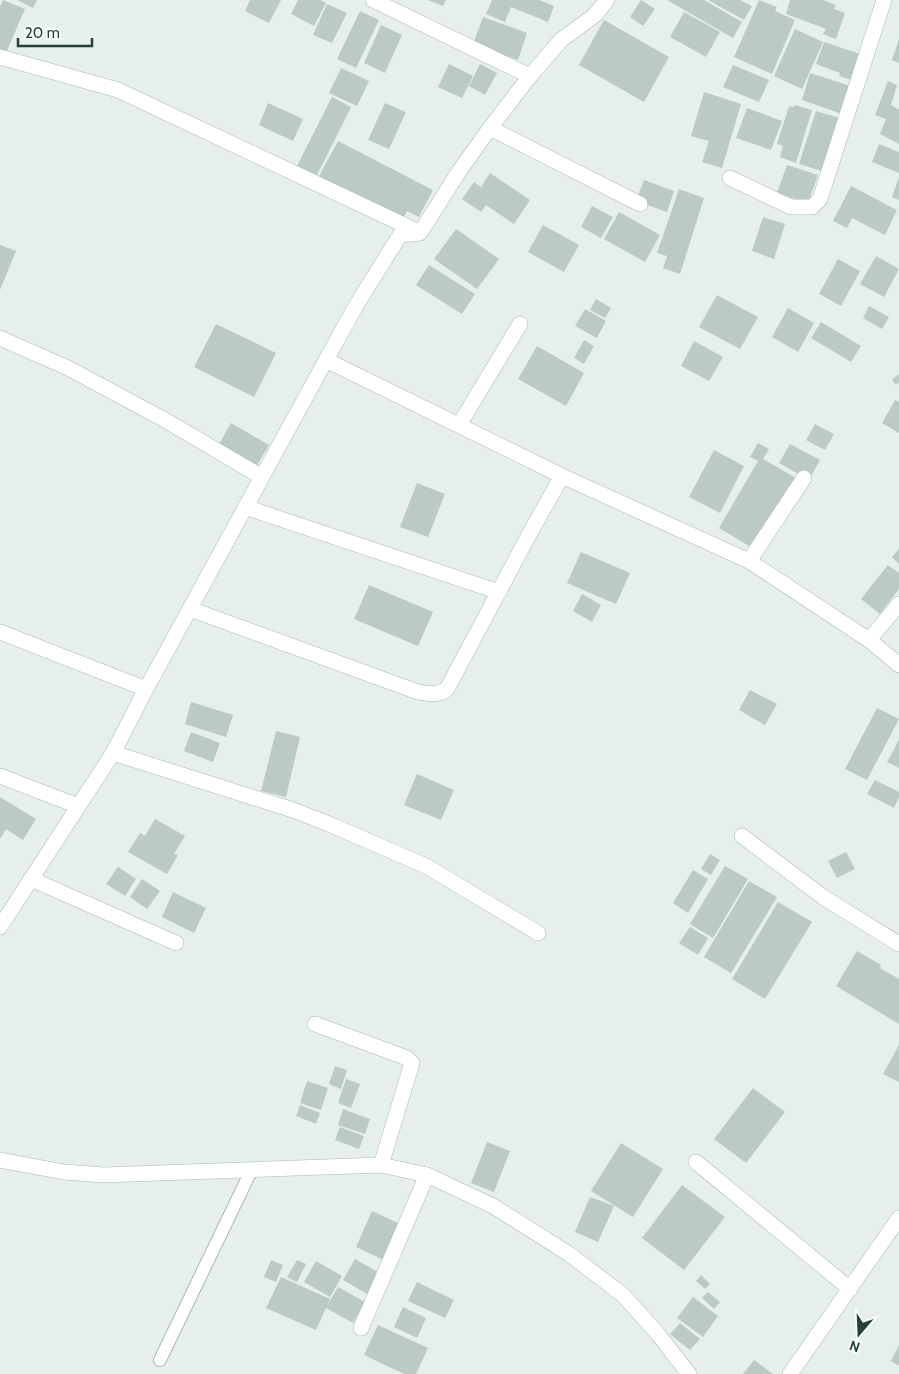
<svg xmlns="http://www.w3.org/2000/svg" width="899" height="1374" font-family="Cabin,sans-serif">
	<rect width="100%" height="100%" fill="#e6efeb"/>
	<g fill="#bbcac4">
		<polygon points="3,0 25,9 6,53 0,51 0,7"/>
		<polygon points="17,0 37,0 33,8"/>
		<polygon points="250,0 281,0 269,23 245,11"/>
		<polygon points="298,0 320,0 326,3 314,26 291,14"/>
		<polygon points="428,0 446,0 443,6"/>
		<polygon points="492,0 539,0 554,6 548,22 511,7 505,22 486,14"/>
		<polygon points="641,0 655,9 643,26 630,17"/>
		<polygon points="667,0 704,0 742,22 733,38"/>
		<polygon points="708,0 740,0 752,6 744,20"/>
		<polygon points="759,0 777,7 775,11 795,20 772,74 734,57"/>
		<polygon points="790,0 823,0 836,5 834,9 845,13 836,39 823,34 826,29 786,14"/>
		<polygon points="327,4 347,13 332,43 313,35"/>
		<polygon points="360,11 379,20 356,68 337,59"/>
		<polygon points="684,12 720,32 706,57 670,37"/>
		<polygon points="483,17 527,33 518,60 473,44"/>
		<polygon points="604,20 669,57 644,102 579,65"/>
		<polygon points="381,25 402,35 385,73 364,63"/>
		<polygon points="795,29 823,42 802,89 774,76"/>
		<polygon points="899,39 899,63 892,60"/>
		<polygon points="824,42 860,54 851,80 839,76 840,73 816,64"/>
		<polygon points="449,64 473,76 462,98 438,87"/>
		<polygon points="480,64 497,73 485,95 469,86"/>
		<polygon points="733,65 769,80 759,102 723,87"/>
		<polygon points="341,68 369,81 357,106 329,93"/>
		<polygon points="810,73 854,87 845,115 802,100"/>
		<polygon points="888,81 897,85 891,105 899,110 899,144 880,134 886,119 875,115"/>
		<polygon points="704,92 741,104 722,168 702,162 709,141 691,136"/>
		<polygon points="332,97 351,107 317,175 297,166"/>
		<polygon points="268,103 303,119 293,141 259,125"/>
		<polygon points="385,103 406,112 389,149 368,140"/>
		<polygon points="795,105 812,110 796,163 780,157 783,146 777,144 789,106 794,107"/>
		<polygon points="747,108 782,121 771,150 736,138"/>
		<polygon points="816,111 846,120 828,173 799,164"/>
		<polygon points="338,141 433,190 419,217 407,211 402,221 318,178"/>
		<polygon points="879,144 899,152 899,173 872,162"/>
		<polygon points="787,165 818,175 808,203 777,193"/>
		<polygon points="490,173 530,200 514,224 486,205 481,212 462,199 474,182 481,187"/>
		<polygon points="899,177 899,200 892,197"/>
		<polygon points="644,180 674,191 667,212 636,201"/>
		<polygon points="851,186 897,210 885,235 852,218 847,228 833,221"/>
		<polygon points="679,189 704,198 680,274 663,268 667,256 657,253"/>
		<polygon points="592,206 613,217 601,238 581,227"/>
		<polygon points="619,212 660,235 645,262 604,239"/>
		<polygon points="763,217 785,224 774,259 752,251"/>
		<polygon points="543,225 579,245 564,272 528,252"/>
		<polygon points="456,229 499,259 477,289 434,259"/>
		<polygon points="0,245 16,251 0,290"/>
		<polygon points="876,256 899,269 884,297 860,284"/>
		<polygon points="838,259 860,271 841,306 819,294"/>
		<polygon points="429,265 475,294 462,314 416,285"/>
		<polygon points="717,295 758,317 740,349 699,327"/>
		<polygon points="596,299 611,308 605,318 590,310"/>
		<polygon points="869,306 889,317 882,329 863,318"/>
		<polygon points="788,308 814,323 798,352 772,337"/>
		<polygon points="585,309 606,321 597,338 575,326"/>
		<polygon points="821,322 861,346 851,362 811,338"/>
		<polygon points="216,324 276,353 254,397 194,367"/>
		<polygon points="584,340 594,346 584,364 574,358"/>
		<polygon points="694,341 723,357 709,381 681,366"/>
		<polygon points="537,346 584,373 566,406 518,379"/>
		<polygon points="899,374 899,382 896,385 892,380"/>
		<polygon points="895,400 899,402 899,433 882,423"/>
		<polygon points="231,423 269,445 256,467 218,446"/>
		<polygon points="815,424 834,434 825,450 806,440"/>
		<polygon points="758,443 769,449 763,459 796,478 754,549 719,528 758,461 750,457"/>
		<polygon points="790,444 820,460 809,480 779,463"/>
		<polygon points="714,450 744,466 720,513 689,497"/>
		<polygon points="417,483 445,494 428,537 400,527"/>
		<polygon points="899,549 899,564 892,557"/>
		<polygon points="581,552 630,573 616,604 567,583"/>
		<polygon points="888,565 899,573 899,589 880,614 861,599"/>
		<polygon points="369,585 433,612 418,646 354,619"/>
		<polygon points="582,594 601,605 592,622 573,611"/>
		<polygon points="750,690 777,704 765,725 739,710"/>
		<polygon points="191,702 233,715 226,737 185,724"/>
		<polygon points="877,708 899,719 867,780 845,769"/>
		<polygon points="276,731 300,737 286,797 261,791"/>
		<polygon points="191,732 220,743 213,762 184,751"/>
		<polygon points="899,740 899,768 887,762"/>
		<polygon points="417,774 454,790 441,820 404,805"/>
		<polygon points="875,780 899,792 899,797 894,808 867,794"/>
		<polygon points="0,797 36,819 23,840 6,829 0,839"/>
		<polygon points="155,819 185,836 174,854 178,855 167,874 128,852 140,833 145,836"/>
		<polygon points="846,852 855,869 837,878 828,861"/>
		<polygon points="710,854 720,860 711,875 701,869"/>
		<polygon points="725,866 748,879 713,938 690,924"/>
		<polygon points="118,867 136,879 125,896 106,884"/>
		<polygon points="693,870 708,879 688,913 673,903"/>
		<polygon points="142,879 160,891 147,909 130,897"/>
		<polygon points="749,881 777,897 731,973 704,957"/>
		<polygon points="173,892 206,908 194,933 162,917"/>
		<polygon points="778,902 812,922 765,999 732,979"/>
		<polygon points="690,927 708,938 698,955 679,943"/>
		<polygon points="857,951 881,965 880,968 899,979 899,1024 836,986"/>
		<polygon points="899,1045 899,1082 883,1074"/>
		<polygon points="335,1066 347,1070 341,1089 329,1084"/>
		<polygon points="346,1079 360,1084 351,1108 338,1103"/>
		<polygon points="307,1081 328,1088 321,1110 300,1103"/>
		<polygon points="753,1088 785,1112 746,1163 714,1139"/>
		<polygon points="300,1105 320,1113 316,1124 296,1116"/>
		<polygon points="343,1109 370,1119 365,1134 338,1125"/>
		<polygon points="340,1127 364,1136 359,1149 335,1140"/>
		<polygon points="487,1142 510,1151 494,1192 471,1183"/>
		<polygon points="621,1143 663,1169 633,1217 591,1191"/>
		<polygon points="682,1185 725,1217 684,1270 642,1238"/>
		<polygon points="590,1197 614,1206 598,1242 575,1232"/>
		<polygon points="372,1211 400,1224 384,1260 356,1247"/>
		<polygon points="355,1259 381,1274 369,1295 343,1280"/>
		<polygon points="271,1260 283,1265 276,1282 264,1277"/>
		<polygon points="297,1260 306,1264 297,1282 287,1277"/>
		<polygon points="316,1261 342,1276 330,1297 304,1282"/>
		<polygon points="701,1275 710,1284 705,1289 696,1281"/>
		<polygon points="281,1277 330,1299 327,1306 338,1287 365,1302 353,1323 326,1308 316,1330 266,1308"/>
		<polygon points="417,1282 454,1300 445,1318 408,1301"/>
		<polygon points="708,1292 720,1302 714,1309 702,1298"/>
		<polygon points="693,1297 718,1316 703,1337 677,1318"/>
		<polygon points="403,1307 426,1318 417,1338 394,1327"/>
		<polygon points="680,1323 700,1339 690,1350 670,1334"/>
		<polygon points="378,1325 428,1348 416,1374 404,1374 364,1355"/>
		<polygon points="899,1345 899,1366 891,1361"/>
		<polygon points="754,1360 773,1374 743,1374"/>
	</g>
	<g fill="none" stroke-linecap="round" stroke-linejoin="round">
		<g stroke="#a8b8b2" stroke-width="14">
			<polyline id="lane" points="160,1360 252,1169"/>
		</g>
		<g stroke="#a8b8b2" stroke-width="16">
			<g id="street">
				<polyline points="373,0 530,76"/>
				<polyline points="0,57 118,90 419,232"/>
				<polyline points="490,128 640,204"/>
				<polyline points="730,178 791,207 812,207 820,199 884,0"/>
				<polyline points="0,338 68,368 165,420 262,477"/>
				<polyline points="326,360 562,476 749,561 869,640 899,665"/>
				<polyline points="459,425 520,324"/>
				<polyline points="245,507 499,592"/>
				<polyline points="749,561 804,478"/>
				<path d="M190,609l228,83c11,2 20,4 29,-3l84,-158 31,-55"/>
				<polyline points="0,632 146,689"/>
				<polyline points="869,640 899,604"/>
				<polyline points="113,753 293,810 329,824 426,866 538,933"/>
				<polyline points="0,776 78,806"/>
				<polyline points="742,836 823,897 899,944"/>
				<polyline points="31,879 176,943"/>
				<polyline points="0,927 113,753 146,689 326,360 357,304 400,235 420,233 460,170 490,128 530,76 561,40 595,15 607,0"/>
				<polyline points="315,1024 407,1058 412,1063 381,1165"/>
				<polyline points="0,1160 64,1172 104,1175 381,1165 427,1175 493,1206 569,1254 623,1295 658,1334 689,1374"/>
				<polyline points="696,1162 850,1289"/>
				<polyline points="361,1328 427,1175"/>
				<polyline points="790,1374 899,1218"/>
			</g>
		</g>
		<use href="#lane" stroke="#fff" stroke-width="12"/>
		<use href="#street" stroke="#fff" stroke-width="15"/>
	</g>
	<g transform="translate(859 1334) rotate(199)" stroke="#f7fbf9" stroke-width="4" paint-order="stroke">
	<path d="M0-4L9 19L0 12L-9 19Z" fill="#24423a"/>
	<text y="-8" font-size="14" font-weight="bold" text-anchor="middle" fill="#24423a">N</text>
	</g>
	<path d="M18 38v8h74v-8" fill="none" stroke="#24423a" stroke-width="2.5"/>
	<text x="25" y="38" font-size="15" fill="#24423a" stroke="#f7fbf9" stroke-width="4" paint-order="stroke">20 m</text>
</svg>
